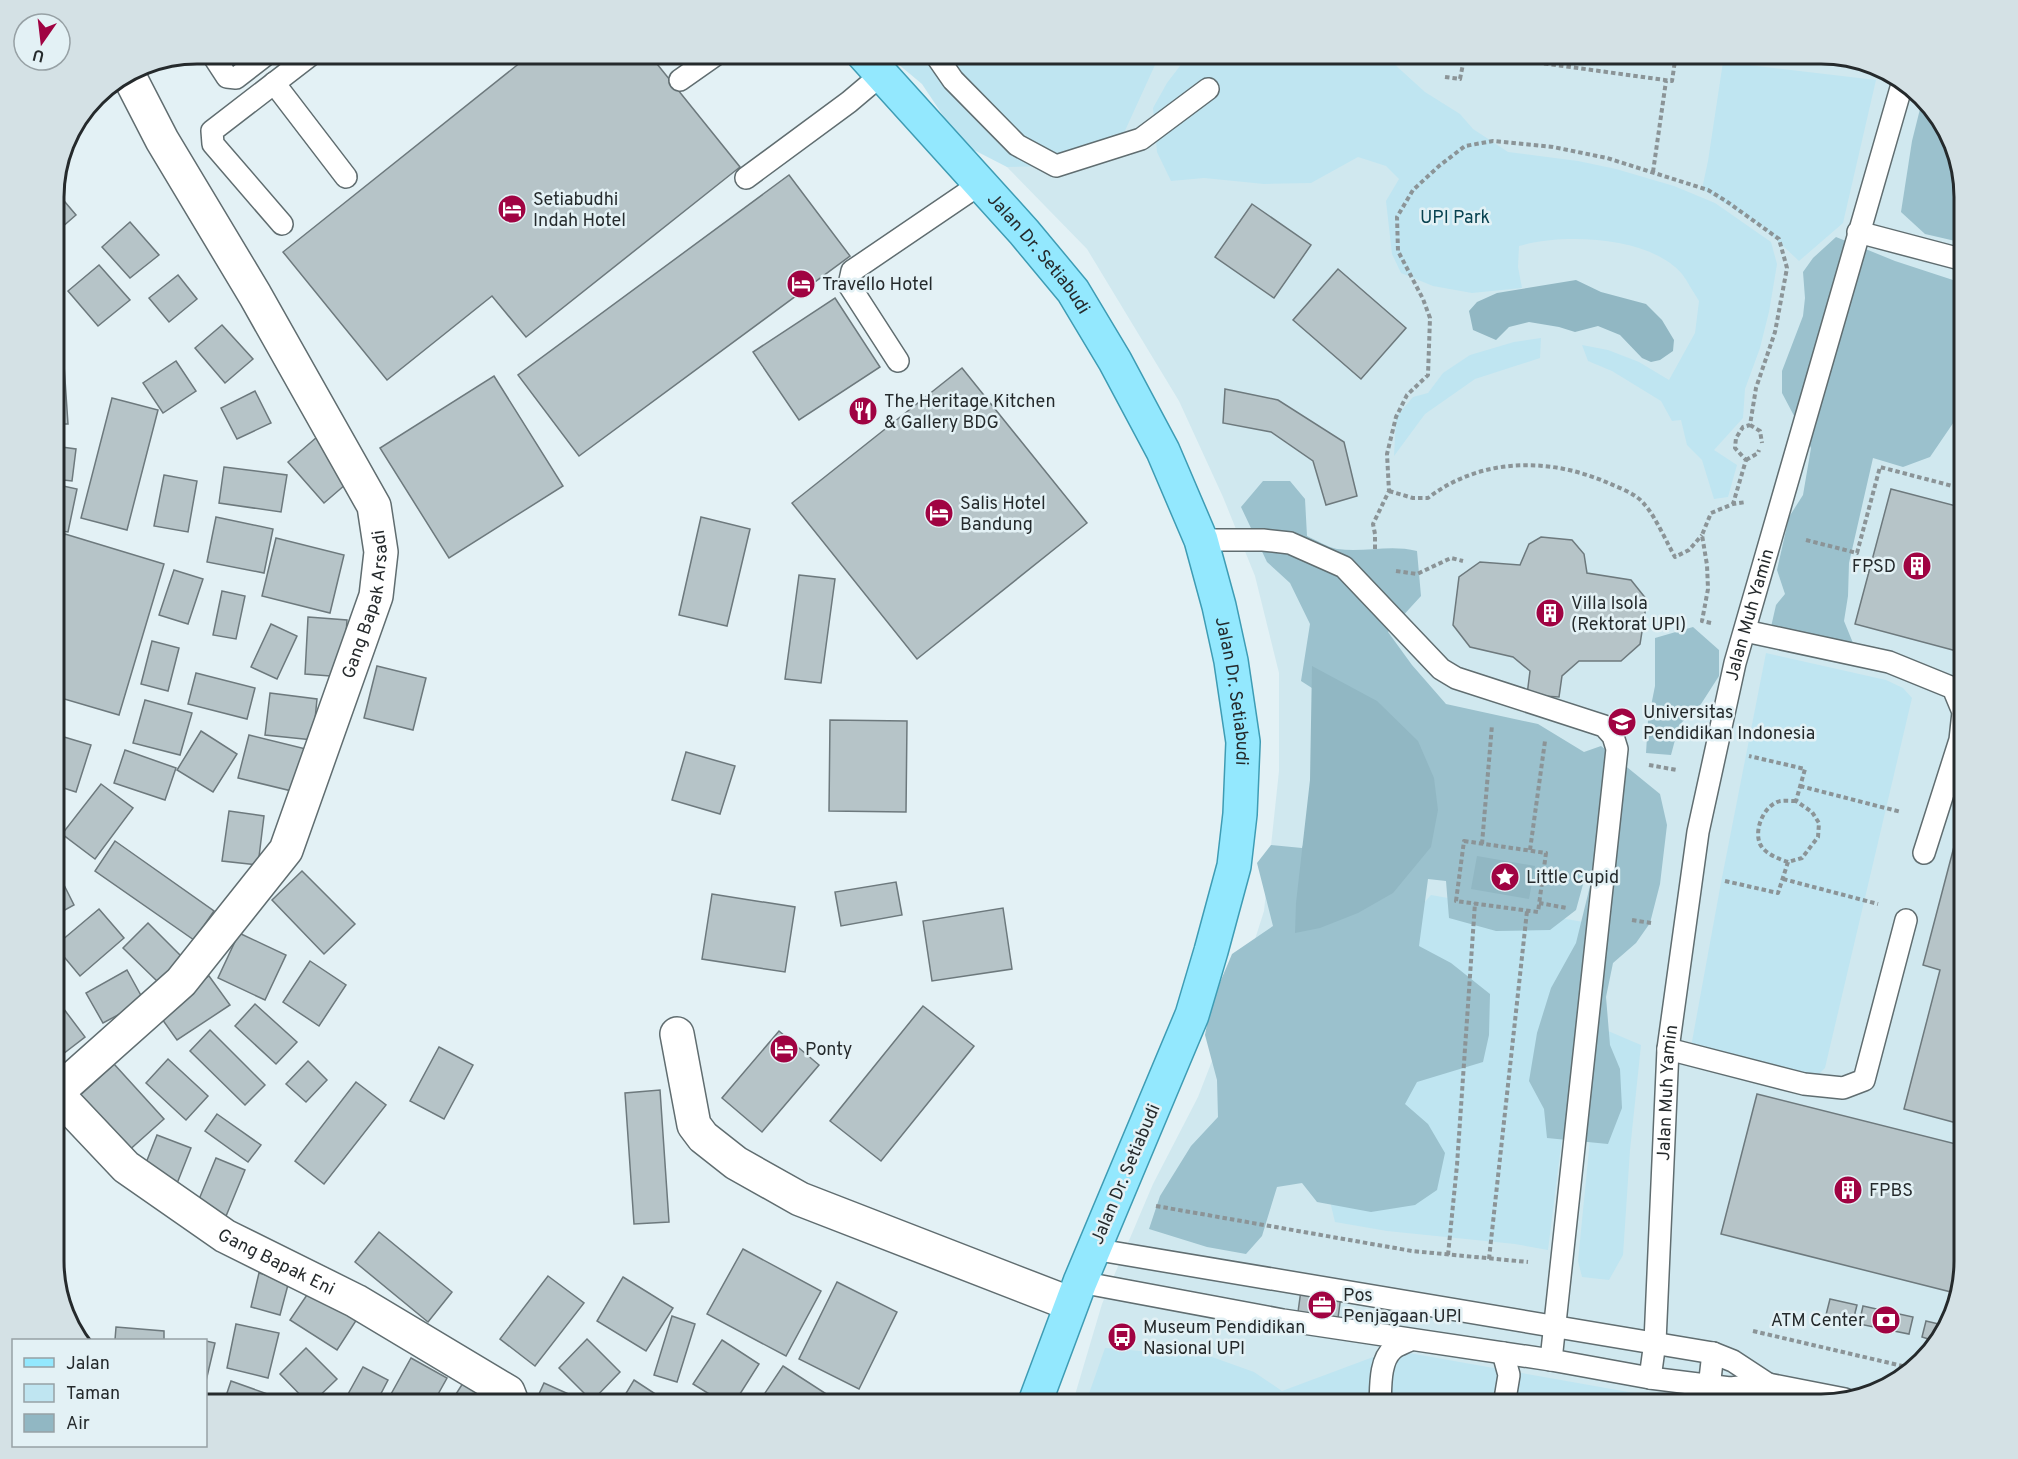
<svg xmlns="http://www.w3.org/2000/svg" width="2018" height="1459" font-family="Overpass,sans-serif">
	<rect width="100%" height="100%" fill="#e3f1f5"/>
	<polygon fill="#d0e8ef" points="909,54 1821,54 1866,62 1908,83 1949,134 1964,197 1964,1262 1956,1308 1935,1349 1884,1390 1820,1405 1072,1405 1102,1304 1153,1184 1198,1097 1236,999 1264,911 1279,771 1279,673 1255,576 1223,497 1179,401 1087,249 1007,167"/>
	<g fill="#bfe5f1">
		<polygon points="886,54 1160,54 1118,146 1056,166 1007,167 972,149 948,123 922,84"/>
		<path d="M1189,54h210l-6,9 32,29 35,22 13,15 35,23 70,9 38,8 58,17 41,17 56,39 6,22 -8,48 -9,36 -15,41 -2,29 -29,32 23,15 -9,32 -14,2 -12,-39 -15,-15 -6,-25 -9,1 -11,-20 -49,-30 -24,-10 -6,-16 26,5 31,12 30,18 26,-47 4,-32c-6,-9 -11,-19 -17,-27 -32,-38 -119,-41 -163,-28l-1,21 4,21 -50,5 -39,-7 -32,-13 -9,-19 -6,-53 13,-22 -13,-13 -28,-9 -47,26 -47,1 -60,-6 -33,3 -14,-29 -4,-44 14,-25z"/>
		<polygon points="1723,62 1876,80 1843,223 1799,261 1764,228 1702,189 1708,161"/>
		<polygon points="1541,338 1540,358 1475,379 1425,414 1394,456 1396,417 1413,397 1428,393 1443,373 1470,355 1514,342"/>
		<polygon points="1766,653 1886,680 1903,688 1912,698 1825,1068 1818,1075 1809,1076 1691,1047 1720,888"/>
		<polygon points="1431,895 1589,923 1548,1250 1515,1244 1387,1231 1335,1222 1327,1189 1376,956"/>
		<polygon points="1601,1028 1641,1045 1630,1150 1623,1255 1609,1280 1582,1277 1578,1261"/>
		<polygon points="1105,1348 1212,1357 1254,1372 1282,1391 1392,1350 1702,1405 1085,1405"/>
	</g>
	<g fill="#9bc1cd">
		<polygon points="1922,101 1949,134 1964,197 1964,243 1925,234 1901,212 1912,141"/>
		<polygon points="1836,237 1895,261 1956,281 1964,302 1964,402 1960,413 1930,457 1903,467 1873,458 1849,563 1848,596 1844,621 1853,643 1829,642 1771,627 1776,605 1785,594 1777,570 1789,517 1803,495 1811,448 1782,393 1782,371 1803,316 1805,298 1803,272 1813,258"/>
		<path d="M1263,481h27l15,18 2,37c9,4 20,11 30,13 28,4 52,-5 80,2l4,45 -33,36 24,33 34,39 92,20 46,28 17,-6 59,48 7,31 -7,59 -10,39 -14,20 -23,20 -7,34 4,48 10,24 2,39 -14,36 -61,-6 -3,-29 -15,-28 8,-48 14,-45 25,-45 14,-57 -5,-9 -9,33 -26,20 -54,1 -47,-13 -3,-37 -18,-2 -9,67 32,17 39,31 -1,41 -6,27 -66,20 -12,22 23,20 17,29 -8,37 -22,15 -44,7 -54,-10 -15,-19 -25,4 -15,49 -16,18 -39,-7 -58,-18 11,-33 31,-50 27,-29 -1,-37 -12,-45 6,-31 21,-50 41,-28 -16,-63 14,-18 31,3 49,-135 -50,-32 9,-57 -20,-41 -23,-21 -26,-55z"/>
		<polygon points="1693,627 1719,650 1719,676 1701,704 1679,725 1671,755 1646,753 1648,721 1655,686 1655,638"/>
	</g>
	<g fill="#91b7c3">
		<polygon points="1576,280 1601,292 1646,304 1662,320 1674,340 1673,351 1660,360 1651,362 1642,358 1620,335 1598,326 1575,332 1559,327 1529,322 1509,327 1496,340 1473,330 1469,311 1477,302 1497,293"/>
		<polygon points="1312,666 1377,701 1418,741 1434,778 1438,810 1431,847 1393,893 1358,913 1320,928 1295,933 1296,903 1310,780"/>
		<polygon points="1477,856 1535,866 1529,899 1471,889"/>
	</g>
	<g fill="#b6c4c8" stroke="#6d797d" stroke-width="1.5">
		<polygon points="531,54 649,54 740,167 526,337 492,296 387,380 283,252"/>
		<polygon points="789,175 850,256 579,456 518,375"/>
		<polygon points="54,189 76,215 54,234"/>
		<polygon points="1252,204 1311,245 1274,298 1215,257"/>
		<polygon points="130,222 159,255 130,278 102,247"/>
		<polygon points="99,265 130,300 98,326 68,291"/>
		<polygon points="1338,269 1406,328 1361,379 1293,320"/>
		<polygon points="178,275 197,299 169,322 149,298"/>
		<polygon points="835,298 880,367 799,420 753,352"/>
		<polygon points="54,304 59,304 58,359 54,359"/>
		<polygon points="222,325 253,359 225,383 195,348"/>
		<polygon points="176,361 196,391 163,413 143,383"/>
		<polygon points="64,365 68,424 54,424 54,366"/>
		<polygon points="962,368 1087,523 917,659 792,503"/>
		<polygon points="494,376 563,486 449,558 380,448"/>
		<polygon points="1225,389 1278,400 1344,442 1357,496 1326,505 1313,461 1271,432 1223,423"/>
		<polygon points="255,391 271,423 237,439 221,408"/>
		<polygon points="112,398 158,410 127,530 81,518"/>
		<polygon points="317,437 353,478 324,503 288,462"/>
		<polygon points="54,446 76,449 72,481 54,479"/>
		<polygon points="224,467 287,475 281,512 219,503"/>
		<polygon points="164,475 197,481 188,532 154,526"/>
		<polygon points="54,484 77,489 68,532 54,530"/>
		<polygon points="1891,489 1964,508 1964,653 1855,624"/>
		<polygon points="216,517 273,529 264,573 207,562"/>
		<polygon points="701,517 750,529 727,626 679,615"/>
		<polygon points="65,534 164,564 119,715 54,696 54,570"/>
		<polygon points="1541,537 1572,540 1584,554 1587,573 1631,580 1647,600 1640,644 1621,661 1579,661 1562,676 1559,697 1527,695 1530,671 1513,657 1470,647 1453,625 1459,577 1480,562 1520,565 1529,544"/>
		<polygon points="276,538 344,555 330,613 262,596"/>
		<polygon points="174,570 203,579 188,624 159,615"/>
		<polygon points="799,575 835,579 821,683 785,679"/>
		<polygon points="222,591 245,596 236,639 213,635"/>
		<polygon points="308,617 347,620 343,677 305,674"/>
		<polygon points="271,624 297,636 277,679 251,667"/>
		<polygon points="152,641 179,648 168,691 141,684"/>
		<polygon points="377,666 426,678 413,730 364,718"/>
		<polygon points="196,673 255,688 247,719 188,704"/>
		<polygon points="270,693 317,699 313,740 265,735"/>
		<polygon points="145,700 192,713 180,755 133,743"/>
		<polygon points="830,720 907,721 906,812 829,811"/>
		<polygon points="201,731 237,754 213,792 177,770"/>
		<polygon points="54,734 91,745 76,792 54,785"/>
		<polygon points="249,735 310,750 300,793 238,778"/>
		<polygon points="125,750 176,768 165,800 114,783"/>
		<polygon points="686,752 735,766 720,814 672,800"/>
		<polygon points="101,784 133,808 95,859 62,834"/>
		<polygon points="229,811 264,816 258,865 222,861"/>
		<polygon points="1956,839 1964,841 1964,1125 1904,1109 1940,970 1923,965"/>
		<polygon points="115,841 214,911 194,940 95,871"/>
		<polygon points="302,871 355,924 324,954 272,900"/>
		<polygon points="896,882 902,915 841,926 835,892"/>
		<polygon points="64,885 74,905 54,916 54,890"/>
		<polygon points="712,894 795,907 785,972 702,959"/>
		<polygon points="1003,908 1012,969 932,981 923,921"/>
		<polygon points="99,909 124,938 80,976 55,946"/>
		<polygon points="148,923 182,957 158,982 123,948"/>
		<polygon points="239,933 286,955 265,1000 218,978"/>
		<polygon points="310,961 346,985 319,1026 283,1002"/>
		<polygon points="127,970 144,1001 103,1023 86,993"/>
		<polygon points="209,976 230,1005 177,1040 157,1012"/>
		<polygon points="54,996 85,1037 63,1054 54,1042"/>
		<polygon points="255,1004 297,1042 276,1064 235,1026"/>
		<polygon points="923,1006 974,1046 881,1161 830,1121"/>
		<polygon points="210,1030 265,1085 245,1105 190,1051"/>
		<polygon points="779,1031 819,1065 762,1132 722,1098"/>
		<polygon points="439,1047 473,1065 444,1119 410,1101"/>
		<polygon points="168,1059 208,1096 186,1120 146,1083"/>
		<polygon points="308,1061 327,1080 306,1102 286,1084"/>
		<polygon points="114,1064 164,1119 126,1153 76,1099"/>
		<polygon points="356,1082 386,1105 324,1184 295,1161"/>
		<polygon points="660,1090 669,1222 634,1224 625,1093"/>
		<polygon points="1757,1094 1964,1146 1964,1262 1959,1294 1721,1234"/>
		<polygon points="217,1114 261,1145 248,1162 205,1131"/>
		<polygon points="157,1135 191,1148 176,1186 142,1173"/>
		<polygon points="216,1158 245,1170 224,1221 195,1209"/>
		<polygon points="379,1232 452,1292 428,1322 355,1262"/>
		<polygon points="743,1249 821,1291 786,1356 707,1314"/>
		<polygon points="259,1273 289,1281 280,1315 251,1307"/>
		<polygon points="548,1276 584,1303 535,1366 500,1339"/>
		<polygon points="623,1277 673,1308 646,1351 597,1321"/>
		<polygon points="837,1282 897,1312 859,1389 799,1359"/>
		<polygon points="313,1286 359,1316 337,1350 290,1320"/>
		<polygon points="1301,1290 1341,1296 1338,1318 1298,1312"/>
		<polygon points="1830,1299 1857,1305 1853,1321 1826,1315"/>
		<polygon points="1863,1306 1913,1317 1909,1334 1859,1324"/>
		<polygon points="672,1316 695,1324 677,1382 654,1375"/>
		<polygon points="1926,1321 1947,1326 1938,1342 1922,1337"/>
		<polygon points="236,1324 279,1333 268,1378 227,1368"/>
		<polygon points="116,1327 164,1331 164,1340 115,1340"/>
		<polygon points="587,1339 620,1372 592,1401 559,1368"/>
		<polygon points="722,1340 759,1364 733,1405 727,1405 693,1384"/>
		<polygon points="206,1341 215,1343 206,1381"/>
		<polygon points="306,1348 337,1379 310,1405 280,1374"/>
		<polygon points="411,1358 447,1378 432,1405 385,1405"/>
		<polygon points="783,1366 831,1397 826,1405 757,1405"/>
		<polygon points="363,1367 388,1380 375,1405 342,1405"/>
		<polygon points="634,1380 660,1397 655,1405 619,1405"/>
		<polygon points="231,1381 276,1397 274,1405 223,1405"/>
		<polygon points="463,1383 493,1401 491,1405 449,1405"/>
		<polygon points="544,1383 584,1401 583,1405 534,1405"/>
	</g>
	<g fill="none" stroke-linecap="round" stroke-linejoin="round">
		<g stroke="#606d70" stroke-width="24">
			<g id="lane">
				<polyline points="212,54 227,77 236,78 267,54"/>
				<polyline points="935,54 953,80 1017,145 1056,166 1141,139 1208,89"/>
				<polyline points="680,80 717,54"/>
				<polyline points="274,83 346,177"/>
				<polyline points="746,178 849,102 881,75"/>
				<polyline points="282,224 213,144 212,131 312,54"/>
				<polyline points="1858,232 1964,260"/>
				<polyline points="898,361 849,285 852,271 980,184"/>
				<polyline points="1201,540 1263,540 1290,543 1344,567 1441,669 1456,678 1604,726 1613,736 1617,749 1551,1360"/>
				<polyline points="1745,631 1889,662 1953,688 1963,712 1960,740 1924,853"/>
				<polyline points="1668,1049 1804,1084 1843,1088 1864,1080 1906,920"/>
				<polyline points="1093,1249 1713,1353 1733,1361 1768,1384"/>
				<polyline points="1080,1282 1283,1320 1551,1360 1650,1378 1730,1388 1768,1384 1845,1399"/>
				<polyline points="1503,1353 1509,1375 1504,1405"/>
				<path id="s1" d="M1650,1378l5,-36 13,-293 30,-217 37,-169 168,-582"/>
				<path d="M1380,1405c1,-17 -1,-44 13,-56 4,-4 12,-6 17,-9"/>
				<polyline points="1707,1405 1713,1353"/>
			</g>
		</g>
		<g stroke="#606d70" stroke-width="36">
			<g id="street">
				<polyline points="677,1034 694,1125 703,1137 736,1163 800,1199 1071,1304"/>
				<path id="s2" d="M56,1093l70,74 99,69 131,65 152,91 5,13"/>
				<path id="s3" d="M54,1095l127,-113 105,-132 90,-254 5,-44 -7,-46 -119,-211 -93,-155 -34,-66"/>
			</g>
		</g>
		<g stroke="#3e9cb4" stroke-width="36">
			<g id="primary">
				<path id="s4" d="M863,54l161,178 49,59 42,70 48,90 38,89 18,66 12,55 12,81 -3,72 -6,52 -23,85 -19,64 -112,267 -46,123"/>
			</g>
		</g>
		<g stroke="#8b9497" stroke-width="4" stroke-dasharray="4.5 3" stroke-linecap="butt">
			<polyline points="1513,54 1512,59 1672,81 1676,54"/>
			<polyline points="1445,77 1460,79 1465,54"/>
			<polyline points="1653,172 1666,81"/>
			<polyline points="1750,425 1760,431 1762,443"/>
			<polyline points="1746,460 1758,453 1759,450"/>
			<path d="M1389,491l24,7h15c52,-40 119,-41 178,-16 13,6 30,11 39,23 10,11 22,38 30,52l14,-7 13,-15"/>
			<polyline points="1806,540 1857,553 1880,467 1964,489"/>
			<polyline points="1375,549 1375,534 1373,524 1389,491 1387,454 1396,417 1407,395 1428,375 1430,318 1423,299 1398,251 1397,217 1413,190 1439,166 1465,146 1493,141 1553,147 1607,158 1708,190 1726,201 1779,239 1787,268 1775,332 1756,388 1750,425 1743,427 1736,438 1735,448 1746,460 1733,504"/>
			<polyline points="1396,571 1417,574 1451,558 1463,561"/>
			<polyline points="1711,623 1702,621 1708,589 1707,565 1702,535 1711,513 1733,504 1746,502"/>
			<polyline points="1649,765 1677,770"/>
			<polyline points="1800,786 1901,812"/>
			<polygon points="1464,841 1546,853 1538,912 1456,901"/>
			<polyline points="1482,844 1492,725"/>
			<polyline points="1530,850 1545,741"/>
			<path d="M1788,862c-9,-3 -23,-8 -28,-18 -6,-14 3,-36 17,-42 5,-2 13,-1 19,-1"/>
			<polyline points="1783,879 1878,904"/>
			<polyline points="1725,881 1778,893 1788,862 1802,858 1818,837 1819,823 1812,812 1796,801 1805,769 1749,756"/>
			<polyline points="1539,903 1567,908"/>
			<polyline points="1632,920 1651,923"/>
			<polyline points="1156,1206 1412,1251 1528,1262"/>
			<polyline points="1448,1255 1457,1165 1475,903"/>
			<polyline points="1489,1259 1527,911"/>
			<polyline points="1753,1331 1911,1368"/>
		</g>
		<use href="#lane" stroke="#fff" stroke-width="21"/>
		<use href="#street" stroke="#fff" stroke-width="33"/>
		<use href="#primary" stroke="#93e8fe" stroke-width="33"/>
	</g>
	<defs>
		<g id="hotel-disc" transform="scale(1.5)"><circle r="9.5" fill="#a00342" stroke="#e3f1f5"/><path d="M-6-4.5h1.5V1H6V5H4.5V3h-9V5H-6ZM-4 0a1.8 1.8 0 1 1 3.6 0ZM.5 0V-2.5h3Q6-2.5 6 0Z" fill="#fff"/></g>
		<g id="restaurant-disc" transform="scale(1.5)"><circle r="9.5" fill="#a00342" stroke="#e3f1f5"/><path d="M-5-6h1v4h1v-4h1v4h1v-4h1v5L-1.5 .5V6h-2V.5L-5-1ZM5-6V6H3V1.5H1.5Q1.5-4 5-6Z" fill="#fff"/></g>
		<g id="building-disc" transform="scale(1.5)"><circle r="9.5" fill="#a00342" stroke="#e3f1f5"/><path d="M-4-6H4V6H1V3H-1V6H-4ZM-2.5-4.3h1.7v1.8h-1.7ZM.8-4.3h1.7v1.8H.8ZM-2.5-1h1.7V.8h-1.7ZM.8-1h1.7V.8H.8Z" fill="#fff"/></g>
		<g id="university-disc" transform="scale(1.5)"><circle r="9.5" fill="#a00342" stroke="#e3f1f5"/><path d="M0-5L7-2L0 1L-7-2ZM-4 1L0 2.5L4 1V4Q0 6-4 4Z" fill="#fff"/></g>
		<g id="sight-disc" transform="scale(1.5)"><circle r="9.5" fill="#a00342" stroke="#e3f1f5"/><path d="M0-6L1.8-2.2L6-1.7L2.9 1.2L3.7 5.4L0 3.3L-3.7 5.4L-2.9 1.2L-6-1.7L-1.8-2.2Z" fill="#fff"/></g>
		<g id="office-disc" transform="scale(1.5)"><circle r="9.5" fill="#a00342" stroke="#e3f1f5"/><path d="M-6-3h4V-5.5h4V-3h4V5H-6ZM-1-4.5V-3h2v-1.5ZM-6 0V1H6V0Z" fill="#fff"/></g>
		<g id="bank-disc" transform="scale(1.5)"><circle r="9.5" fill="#a00342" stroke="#e3f1f5"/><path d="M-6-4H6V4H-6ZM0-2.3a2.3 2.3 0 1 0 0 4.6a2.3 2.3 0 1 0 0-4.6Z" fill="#fff"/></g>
		<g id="bus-disc" transform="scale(1.5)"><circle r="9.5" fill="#a00342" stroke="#e3f1f5"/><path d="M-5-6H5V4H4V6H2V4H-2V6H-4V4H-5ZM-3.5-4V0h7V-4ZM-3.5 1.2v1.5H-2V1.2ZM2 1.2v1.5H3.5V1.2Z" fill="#fff"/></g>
	</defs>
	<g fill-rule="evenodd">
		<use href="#hotel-disc" x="512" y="209"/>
		<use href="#hotel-disc" x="801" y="284"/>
		<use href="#restaurant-disc" x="863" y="411"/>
		<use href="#hotel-disc" x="939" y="513"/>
		<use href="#building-disc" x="1917" y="566"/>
		<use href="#building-disc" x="1550" y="613"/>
		<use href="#university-disc" x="1622" y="722"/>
		<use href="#sight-disc" x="1505" y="877"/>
		<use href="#hotel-disc" x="784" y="1049"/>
		<use href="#building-disc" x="1848" y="1190"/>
		<use href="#office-disc" x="1322" y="1305"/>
		<use href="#bank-disc" x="1886" y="1320"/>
		<use href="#bus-disc" x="1122" y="1337"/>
	</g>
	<g text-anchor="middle" stroke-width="5" stroke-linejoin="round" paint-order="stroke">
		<g font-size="18" fill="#252a2c" stroke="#e3f1f5" text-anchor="start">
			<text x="533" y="205">Setiabudhi<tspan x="533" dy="21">Indah Hotel</tspan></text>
			<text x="822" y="290">Travello Hotel</text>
			<text x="884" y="407">The Heritage Kitchen<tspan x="884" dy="21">&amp; Gallery BDG</tspan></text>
			<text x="960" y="509">Salis Hotel<tspan x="960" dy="21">Bandung</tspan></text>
			<text x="1896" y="572" text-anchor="end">FPSD</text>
			<text x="1571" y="609">Villa Isola<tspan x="1571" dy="21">(Rektorat UPI)</tspan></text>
			<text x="1643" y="718">Universitas<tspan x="1643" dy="21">Pendidikan Indonesia</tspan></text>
			<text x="1526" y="883">Little Cupid</text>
			<text x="805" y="1055">Ponty</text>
			<text x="1869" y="1196">FPBS</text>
			<text x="1343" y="1301">Pos<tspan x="1343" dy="21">Penjagaan UPI</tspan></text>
			<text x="1865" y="1326" text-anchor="end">ATM Center</text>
			<text x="1143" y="1333">Museum Pendidikan<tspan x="1143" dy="21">Nasional UPI</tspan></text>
		</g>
		<g font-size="18" fill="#084250" stroke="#e3f1f5">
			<text x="1455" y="223">UPI Park</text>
		</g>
		<g font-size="18" fill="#252a2c" stroke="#e3f1f5">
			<text dy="6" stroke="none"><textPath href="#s4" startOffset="266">Jalan Dr. Setiabudi</textPath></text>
			<text dy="6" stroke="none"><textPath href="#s3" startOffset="598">Gang Bapak Arsadi</textPath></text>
			<text dy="6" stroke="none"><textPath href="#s1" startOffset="772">Jalan Muh Yamin</textPath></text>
			<text dy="6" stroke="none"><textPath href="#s4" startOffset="752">Jalan Dr. Setiabudi</textPath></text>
			<text dy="6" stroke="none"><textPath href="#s1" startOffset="286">Jalan Muh Yamin</textPath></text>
			<text transform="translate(1125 1174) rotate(-67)" y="6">Jalan Dr. Setiabudi</text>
			<text dy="6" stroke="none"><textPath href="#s2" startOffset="280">Gang Bapak Eni</textPath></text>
		</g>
	</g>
	<path d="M0 0H2018V1459H0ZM197 64H1821A133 133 0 0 1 1954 197V1261A133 133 0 0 1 1821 1394H197A133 133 0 0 1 64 1261V197A133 133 0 0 1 197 64Z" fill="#d4e1e5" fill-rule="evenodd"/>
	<path fill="none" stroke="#252a2c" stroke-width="3" d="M197 64H1821A133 133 0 0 1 1954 197V1261A133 133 0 0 1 1821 1394H197A133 133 0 0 1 64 1261V197A133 133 0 0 1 197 64Z"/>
	<rect x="12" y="1339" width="195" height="108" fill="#e3f1f5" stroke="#97a1a5" stroke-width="1.5"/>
	<rect x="24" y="1358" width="30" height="9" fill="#93e8fe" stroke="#97a1a5" stroke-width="1.5"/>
	<text x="66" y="1369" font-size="18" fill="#252a2c">Jalan</text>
	<rect x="24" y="1384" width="30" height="18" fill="#bfe5f1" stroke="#97a1a5" stroke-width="1.5"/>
	<text x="66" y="1399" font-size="18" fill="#252a2c">Taman</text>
	<rect x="24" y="1414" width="30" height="18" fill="#91b7c3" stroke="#97a1a5" stroke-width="1.5"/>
	<text x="66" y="1429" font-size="18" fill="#252a2c">Air</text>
	<g transform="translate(42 42) rotate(194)"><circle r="28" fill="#e3f1f5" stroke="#97a1a5" stroke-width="1.5"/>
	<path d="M0-4.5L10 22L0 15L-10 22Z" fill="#a00342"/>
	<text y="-9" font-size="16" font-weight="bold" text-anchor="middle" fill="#252a2c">U</text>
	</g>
</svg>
